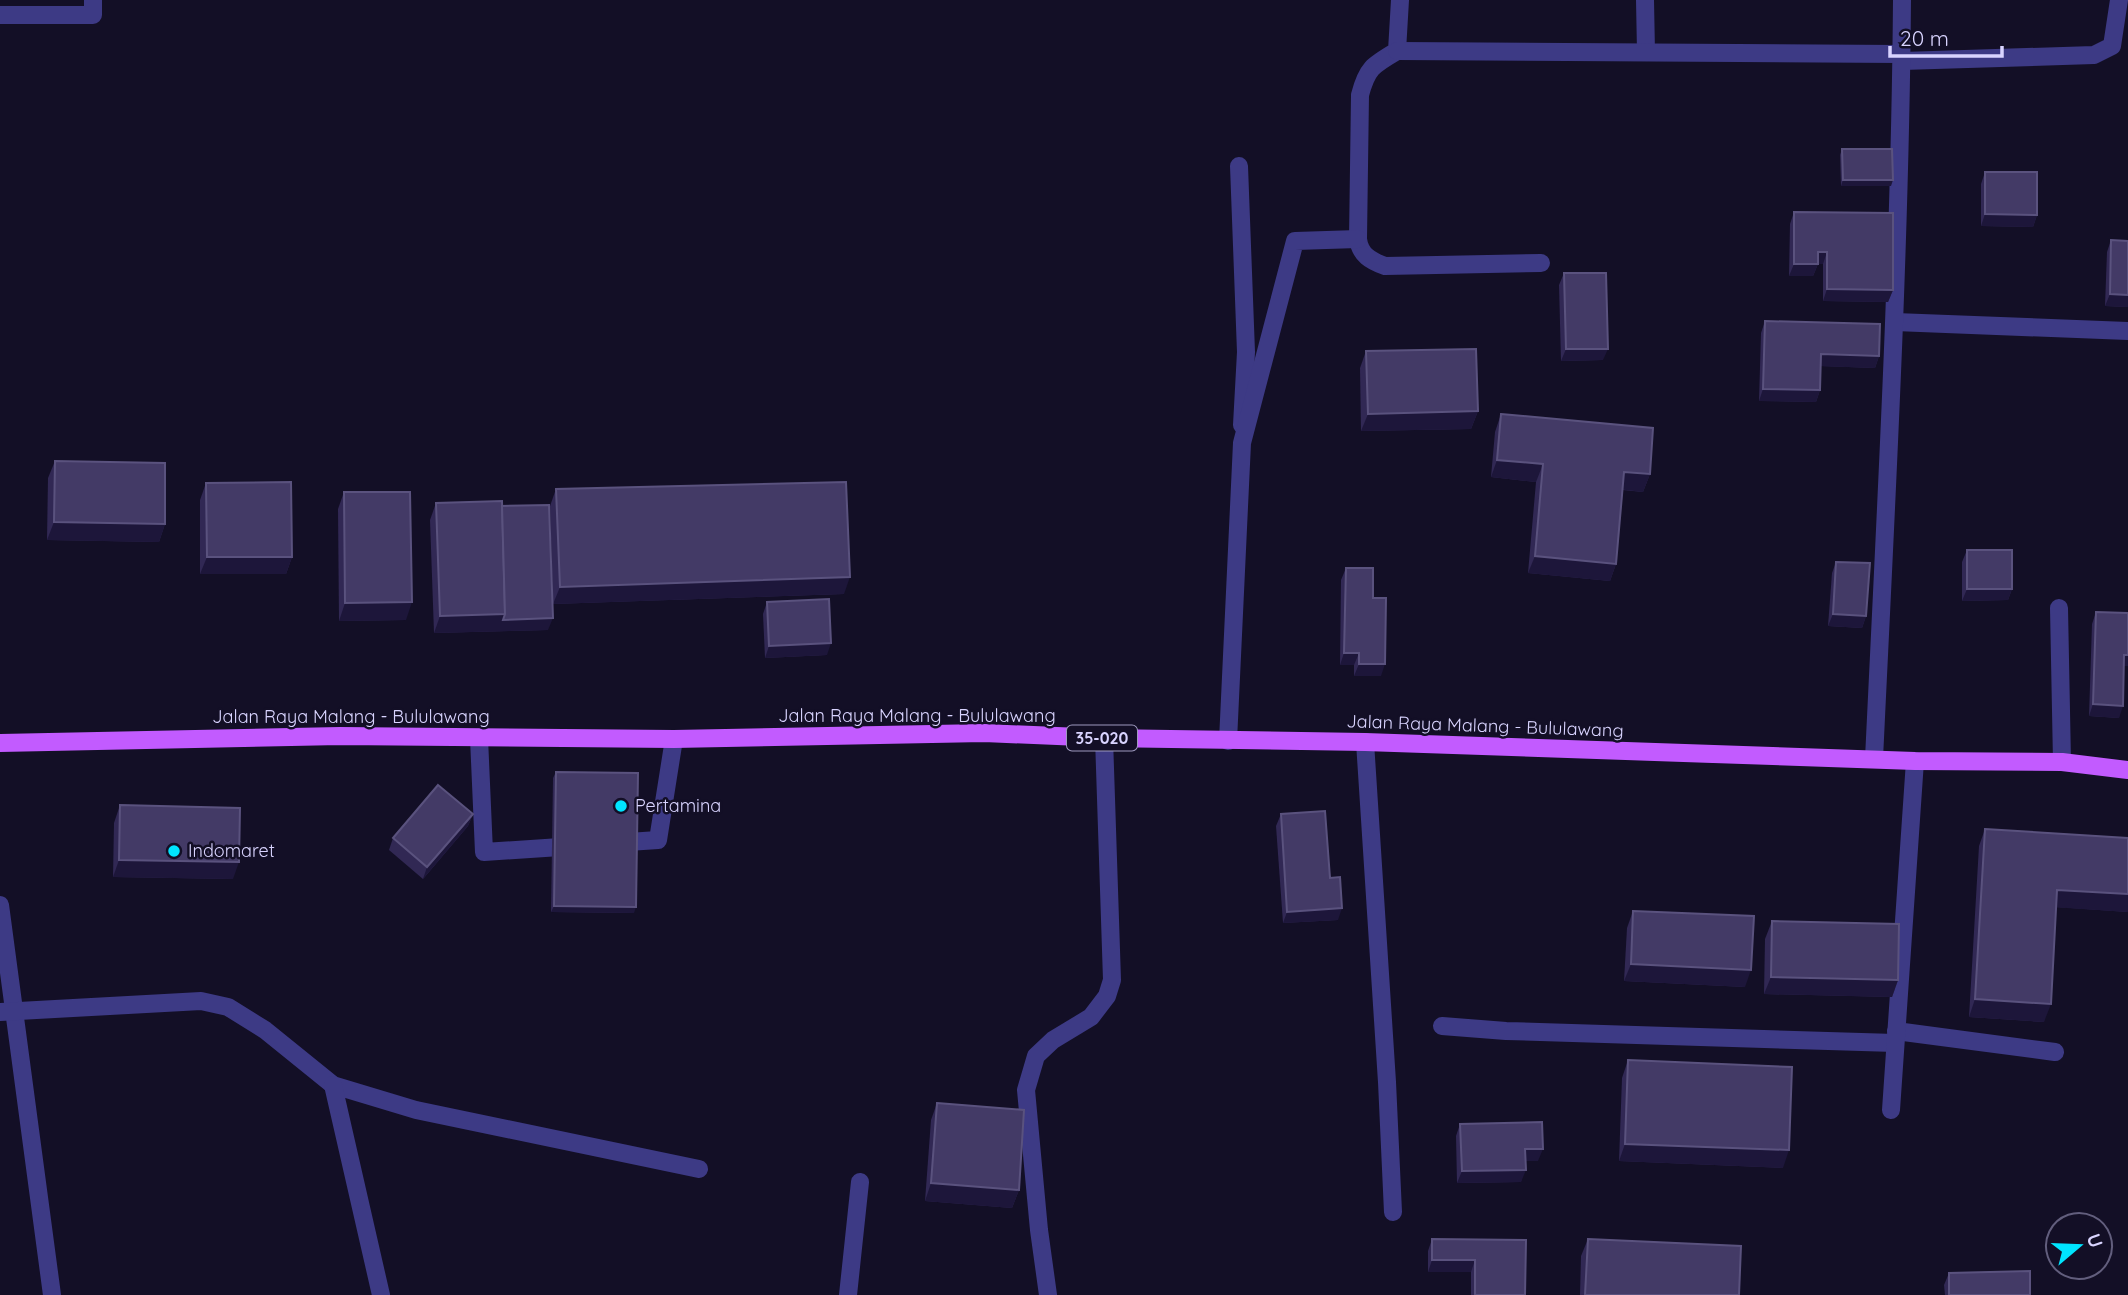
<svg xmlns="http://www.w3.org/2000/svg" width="2128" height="1295" font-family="Quicksand,sans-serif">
	<rect width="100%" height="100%" fill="#130f26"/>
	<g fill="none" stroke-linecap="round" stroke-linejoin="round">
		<g stroke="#3d3a85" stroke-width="18">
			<polyline points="1902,61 2094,55 2112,46 2119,0"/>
			<polyline points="1239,166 1246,352 1242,425"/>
			<polyline points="479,738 484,852 575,846"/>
			<polyline points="613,843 658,840 674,739"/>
			<polyline points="0,905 52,1295"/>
			<polyline points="0,1012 201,1001 228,1007 265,1030 333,1085 416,1110 699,1169"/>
			<polyline points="1442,1026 1506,1031 1895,1043"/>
			<polyline points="1896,1031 2055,1052"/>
			<polyline points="333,1085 381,1295"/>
			<polyline points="1891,1110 1915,761"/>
			<polyline points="848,1295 860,1182"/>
		</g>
		<g stroke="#3d3a85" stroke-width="18">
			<path d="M1400,0l-3,51c-24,14 -30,17 -37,44l-2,144c2,16 13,22 27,27l156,-3"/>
			<polyline points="1645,0 1646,52"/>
			<polyline points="0,15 93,15 93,0"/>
			<polyline points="1397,51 1901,54"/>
			<polyline points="1895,322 2128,331"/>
			<polyline points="2059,608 2062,762"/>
			<polyline points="1228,741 1242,443 1295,241 1358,239"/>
			<polyline points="1365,742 1387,1082 1393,1212"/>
			<path d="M1874,759c12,-253 26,-506 28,-759"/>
			<polyline points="1048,1295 1039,1230 1026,1090 1036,1056 1053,1040 1091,1017 1107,996 1112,980 1104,738"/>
		</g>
		<polyline stroke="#c25bff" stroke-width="18" points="0,743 340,736 674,739 984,733 1104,738 1365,742 1915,761 2062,762 2128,770"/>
	</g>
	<g fill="#312854">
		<polygon points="1842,149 1891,186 1841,186 1840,155"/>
		<polygon points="1985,172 2037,215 2033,227 1981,226 1981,184"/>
		<polygon points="1794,212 1893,290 1888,302 1823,301 1823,264 1818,264 1813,276 1789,276 1790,224"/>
		<polygon points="2111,240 2128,241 2128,307 2105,306 2107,252"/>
		<polygon points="1564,273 1603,360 1561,361 1559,285"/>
		<polygon points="1765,321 1879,356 1875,368 1821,366 1820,390 1816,402 1759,401 1761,333"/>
		<polygon points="1366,351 1478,411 1471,429 1361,431 1360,368"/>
		<polygon points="1501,414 1650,474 1643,492 1623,490 1616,564 1610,581 1528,573 1536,482 1491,477 1495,432"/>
		<polygon points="55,461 165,524 159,542 47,540 48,478"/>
		<polygon points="206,483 292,557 286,574 200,574 200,500"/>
		<polygon points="556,489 844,594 553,604 550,506"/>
		<polygon points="344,492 406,620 339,621 338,509"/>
		<polygon points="436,503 502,506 548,630 434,633 430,520"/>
		<polygon points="1967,550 2012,589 2008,600 1962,601 1962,562"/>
		<polygon points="1836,562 1866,616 1862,628 1828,626 1832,573"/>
		<polygon points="1346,568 1373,598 1381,676 1354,676 1354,665 1340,665 1341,580"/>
		<polygon points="767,602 827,655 765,658 763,614"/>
		<polygon points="2096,612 2128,613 2128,666 2124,666 2119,718 2089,716 2092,624"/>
		<polygon points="556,772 634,913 551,912 553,778"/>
		<polygon points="120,805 233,879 113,877 114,823"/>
		<polygon points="473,814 468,826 423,879 389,850 393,838"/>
		<polygon points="1281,814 1330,878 1338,920 1283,923 1276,826"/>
		<polygon points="1985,829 2128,912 2056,907 2044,1022 1969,1017 1979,846"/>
		<polygon points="1633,911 1745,987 1624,981 1627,928"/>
		<polygon points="1772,921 1898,980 1892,997 1764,994 1765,939"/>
		<polygon points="1628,1060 1783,1168 1619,1161 1622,1078"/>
		<polygon points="937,1103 1019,1190 1012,1208 925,1201 931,1120"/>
		<polygon points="1460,1124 1538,1161 1525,1161 1521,1182 1457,1183 1456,1136"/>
		<polygon points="1432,1239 1526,1240 1525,1295 1471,1295 1471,1272 1428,1272 1428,1251"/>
		<polygon points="1588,1239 1739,1295 1580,1295 1581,1256"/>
		<polygon points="1949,1273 2030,1295 1945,1295 1944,1285"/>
	</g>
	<g fill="#1d163a">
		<polygon points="1843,180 1893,180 1891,186 1841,186"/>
		<polygon points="1985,214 2037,215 2033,227 1981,226"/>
		<polygon points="1818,252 1827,252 1823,264 1818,264 1813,276 1789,276 1794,264"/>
		<polygon points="1827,289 1893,290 1888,302 1823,301"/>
		<polygon points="2110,294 2128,295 2128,307 2105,306"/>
		<polygon points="1566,349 1608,349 1603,360 1561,361"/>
		<polygon points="1821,354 1879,356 1875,368 1817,366"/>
		<polygon points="1763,389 1820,390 1816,402 1759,401"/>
		<polygon points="1478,411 1471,429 1361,431 1368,414"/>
		<polygon points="1497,460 1543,464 1536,482 1491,477"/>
		<polygon points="1624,472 1650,474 1643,492 1618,489"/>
		<polygon points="54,522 165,524 159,542 47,540"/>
		<polygon points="1535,556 1616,564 1610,581 1528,573"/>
		<polygon points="207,557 292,557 286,574 200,574"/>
		<polygon points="850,577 844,594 553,604 560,587"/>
		<polygon points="1967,589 2012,589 2008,600 1962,601"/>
		<polygon points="412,602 406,620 339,621 345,603"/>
		<polygon points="505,614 553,618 548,630 434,633 440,616"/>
		<polygon points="1833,614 1866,616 1862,628 1828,626"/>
		<polygon points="831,643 827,655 765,658 769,646"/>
		<polygon points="1344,653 1359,653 1354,665 1340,665"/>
		<polygon points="2124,655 2128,655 2128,666 2120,666"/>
		<polygon points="1359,664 1385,664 1381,676 1354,676"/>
		<polygon points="2093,704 2123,706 2119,718 2089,716"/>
		<polygon points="473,814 468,826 423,879 427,867"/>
		<polygon points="119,860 239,862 233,879 113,877"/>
		<polygon points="2057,890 2128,894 2128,912 2051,907"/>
		<polygon points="554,906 636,907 634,913 551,912"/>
		<polygon points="1342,908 1338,920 1283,923 1287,912"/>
		<polygon points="1631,964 1751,970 1745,987 1624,981"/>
		<polygon points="1771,977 1898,980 1892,997 1764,994"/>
		<polygon points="1975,999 2051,1004 2044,1022 1969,1017"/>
		<polygon points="1625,1144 1789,1150 1783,1168 1619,1161"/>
		<polygon points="1525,1149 1543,1149 1538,1161 1521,1161"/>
		<polygon points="1526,1170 1521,1182 1457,1183 1462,1171"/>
		<polygon points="931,1183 1019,1190 1012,1208 925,1201"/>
		<polygon points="1432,1260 1475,1260 1471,1272 1428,1272"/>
	</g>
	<g fill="#433a66" stroke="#5a527e" stroke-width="2">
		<polygon points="1842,149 1892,149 1893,180 1843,180"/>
		<polygon points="1985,172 2037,172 2037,215 1985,214"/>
		<polygon points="1794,212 1893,213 1893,290 1827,289 1827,252 1818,252 1818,264 1794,264"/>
		<polygon points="2111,240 2128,241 2128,295 2110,294"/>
		<polygon points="1564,273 1606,273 1608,349 1566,349"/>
		<polygon points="1765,321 1880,324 1879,356 1821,354 1820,390 1763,389"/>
		<polygon points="1476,349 1478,411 1368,414 1366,351"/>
		<polygon points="1501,414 1653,428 1650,474 1624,472 1616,564 1535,556 1543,464 1497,460"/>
		<polygon points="55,461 165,463 165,524 54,522"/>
		<polygon points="291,482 292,557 207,557 206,483"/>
		<polygon points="846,482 850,577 560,587 556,489"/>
		<polygon points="344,492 410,492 412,602 345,603"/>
		<polygon points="502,501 505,614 440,616 436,503"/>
		<polygon points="549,505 553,618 503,620 505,614 502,506"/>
		<rect x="1967" y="550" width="45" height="39"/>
		<polygon points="1836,562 1870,563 1866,616 1833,614"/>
		<polygon points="1346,568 1373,568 1373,598 1386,598 1385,664 1359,664 1359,653 1344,653"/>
		<polygon points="829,599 831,643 769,646 767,602"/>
		<polygon points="2096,612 2128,613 2128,655 2124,655 2123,706 2093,704"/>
		<polygon points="556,772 638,773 636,907 554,906"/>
		<polygon points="438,785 473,814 427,867 393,838"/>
		<polygon points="120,805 240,808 239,862 119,860"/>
		<polygon points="1325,811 1330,878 1340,877 1342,908 1287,912 1281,814"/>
		<polygon points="1985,829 2128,838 2128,894 2057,890 2051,1004 1975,999"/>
		<polygon points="1633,911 1754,916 1751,970 1631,964"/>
		<polygon points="1772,921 1899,924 1898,980 1771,977"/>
		<polygon points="1628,1060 1792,1067 1789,1150 1625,1144"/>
		<polygon points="937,1103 1024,1110 1019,1190 931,1183"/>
		<polygon points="1542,1122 1543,1149 1525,1149 1526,1170 1462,1171 1460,1124"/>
		<polygon points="1432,1239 1526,1240 1525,1295 1475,1295 1475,1260 1432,1260"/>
		<polygon points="1588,1239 1741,1246 1739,1295 1585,1295"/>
		<polygon points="2030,1271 2030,1295 1949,1295 1949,1273"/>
	</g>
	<g fill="#00e5ff" stroke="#130f26" stroke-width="2.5">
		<circle cx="621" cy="806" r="7"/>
		<circle cx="174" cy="851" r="7"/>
	</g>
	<g text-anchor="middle" stroke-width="5" stroke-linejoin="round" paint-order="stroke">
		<rect fill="#130f26" stroke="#9e99be" stroke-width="2" x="1067" y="725.5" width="70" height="25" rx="5"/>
		<g font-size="16" font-weight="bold" fill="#d9d4ff">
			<text x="1102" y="744">35-020</text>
		</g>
		<g font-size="18" fill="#d9d4ff" stroke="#130f26">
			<text x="917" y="722">Jalan Raya Malang - Bululawang</text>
			<text x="351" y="723">Jalan Raya Malang - Bululawang</text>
			<text transform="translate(1485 726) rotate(2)" y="6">Jalan Raya Malang - Bululawang</text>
		</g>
		<g font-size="18" fill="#d9d4ff" stroke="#130f26" text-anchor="start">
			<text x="635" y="812">Pertamina</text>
			<text x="188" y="857">Indomaret</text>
		</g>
	</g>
	<g transform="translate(2079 1246) rotate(71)"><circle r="33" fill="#130f26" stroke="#625e7d" stroke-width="2"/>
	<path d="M0-5L12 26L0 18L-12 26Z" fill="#00e5ff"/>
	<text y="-10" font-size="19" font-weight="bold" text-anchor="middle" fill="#d9d4ff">U</text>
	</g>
	<path d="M1890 46v10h112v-10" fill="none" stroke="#d9d4ff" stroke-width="3.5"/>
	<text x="1900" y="46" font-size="21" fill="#d9d4ff" stroke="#130f26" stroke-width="5" paint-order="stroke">20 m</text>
</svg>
